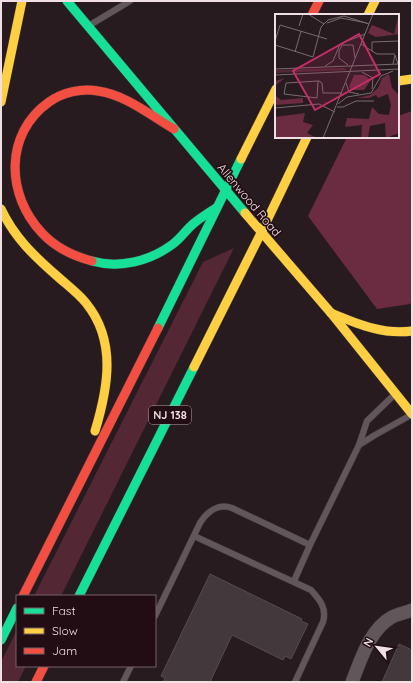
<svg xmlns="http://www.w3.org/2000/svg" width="413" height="683" font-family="Quicksand,sans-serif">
	<rect width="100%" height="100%" fill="#281b1f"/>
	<g fill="#542735">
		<polygon points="234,248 61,596 34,596 203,262"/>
		<polygon points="17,630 17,666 26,666 18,682 1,682 1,662"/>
	</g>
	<polygon fill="#6b2b41" points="412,111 412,301 410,304 377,309 308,216 347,137 398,137 398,116"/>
	<g fill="#43383b" stroke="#574b4e">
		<polygon points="210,574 302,619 301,621 308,624 291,659 285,656 283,660 232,635 210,682 163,682 165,678 161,676"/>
		<polygon points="399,644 412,650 412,682 382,682"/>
	</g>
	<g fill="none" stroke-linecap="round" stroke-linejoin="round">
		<g stroke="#413638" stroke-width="7">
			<g id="lane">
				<polyline points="90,25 130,1"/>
				<polyline points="359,445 375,435 411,415"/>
				<path d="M194,536l117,54c9,10 16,18 12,32l-28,60"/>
				<polyline points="294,581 310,545"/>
				<path d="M155,616l45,-93c7,-11 18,-20 32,-15l78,37 49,-100 8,-24 27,-26"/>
				<polyline points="123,682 131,666"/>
			</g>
		</g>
		<g stroke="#413638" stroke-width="14">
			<path id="street" d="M352,682c9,-22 17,-52 40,-65 6,-3 13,-4 20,-7"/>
		</g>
		<g stroke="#413638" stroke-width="10">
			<g id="fast">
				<polyline points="67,1 245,213"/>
				<path d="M92,261c28,8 58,0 81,-17 8,-6 13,-14 20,-20 7,-6 15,-11 23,-16"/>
				<polyline points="158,328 241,159"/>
				<polyline points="79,596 194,367"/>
				<polyline points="1,640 17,608"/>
			</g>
		</g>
		<g stroke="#413638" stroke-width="10">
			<g id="slow">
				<polyline points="368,15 375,1"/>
				<polyline points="398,81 412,79"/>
				<polyline points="1,102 22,1"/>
				<polyline points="241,159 276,89"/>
				<path d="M1,209c13,28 33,47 56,67 10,9 21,17 29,27 31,38 22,85 9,128"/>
				<polyline points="245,213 331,313 412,414"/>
				<path d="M331,313c27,11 52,22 81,18"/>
				<polyline points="194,367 261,233 307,137"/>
			</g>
		</g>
		<g stroke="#413638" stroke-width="10">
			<g id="jam">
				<polyline points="312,15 319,1"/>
				<path d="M92,261c-19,-5 -37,-14 -50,-28 -36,-38 -38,-99 7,-131 14,-10 33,-14 49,-11 28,4 52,24 76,38"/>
				<polyline points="23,596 158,328"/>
				<polyline points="36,682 44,666"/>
			</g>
		</g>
		<use href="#lane" stroke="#61565a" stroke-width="6"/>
		<use href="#street" stroke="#61565a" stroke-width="13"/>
		<use href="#fast" stroke="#16e098" stroke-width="9"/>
		<use href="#slow" stroke="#ffcf43" stroke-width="9"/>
		<use href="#jam" stroke="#f24e42" stroke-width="9"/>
	</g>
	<g text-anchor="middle" stroke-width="3.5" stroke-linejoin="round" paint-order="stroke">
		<rect fill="#220d14" stroke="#b2a1a5" stroke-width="1" x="149" y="406" width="42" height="18" rx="3"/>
		<g font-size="11" font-weight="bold" fill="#f0e0e3">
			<text x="170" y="419">NJ 138</text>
		</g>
		<g font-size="12" fill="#f0e0e3" stroke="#220d14">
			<text transform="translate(249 200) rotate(50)" y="4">Allenwood Road</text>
		</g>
	</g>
	<g transform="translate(275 14)">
		<rect width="124" height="124" fill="#281b1f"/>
		<path d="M69,54l3,2 -72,3v-3z" fill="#542735"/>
		<path d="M123,4l1,16 -23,3 -8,-4 4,-8 22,9zM114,60l3,14 7,7v38l-13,5 -1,-15 -15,3 -2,12h-7l1,-13 -17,2 2,-9 22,1 3,-12 7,7 10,1 2,-10 -3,-11 -10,4 -2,-3 -7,3h-12l13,-3 8,-7 4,-10zM79,61h10l7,5 -7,10h-13l-2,-3zM10,64l-9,7v11l5,4 22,-2v5l-28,2v-24zM30,99l-2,9 10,3 -6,8 10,5h-42v-21z" fill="#6b2b41"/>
		<path fill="none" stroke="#786a6d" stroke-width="1" d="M33,0l16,10M52,9l14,-5 26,5M24,12l4,-12M0,27l5,-16 47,14M86,30l11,7v-9l27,-1M0,31l38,12 8,-30 7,-7 16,-4 25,8M97,37l5,3h18M20,38l6,-21M118,50l2,-9 3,9M73,51l-9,-7v-7l3,-6h11l2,13M50,52l8,-5 7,-17 25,-10M0,55l124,-5M87,58l11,6 -1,11M0,61l124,-6M43,67l-1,17 -33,-4 2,-11 32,-2h1l3,2 1,10h19M71,69l3,9 10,2M63,90l9,-7 24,-4 10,-17 12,-5M62,93h6l13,-6h18M0,94l44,-4 16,8M48,124l50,-124"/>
		<path fill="#c72c69" fill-opacity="0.15" stroke="#c72c69" stroke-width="2" d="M84,20l21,40 -65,36 -22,-39z"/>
		<rect width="124" height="124" fill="none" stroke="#f0e0e3" stroke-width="2"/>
	</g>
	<rect width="413" height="683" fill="none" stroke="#f0e0e3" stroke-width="4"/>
	<rect x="16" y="595" width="140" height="72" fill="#220d14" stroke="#746167"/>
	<rect x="24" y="608" width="20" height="6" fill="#16e098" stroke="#746167"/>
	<text x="52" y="615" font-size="12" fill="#f0e0e3">Fast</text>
	<rect x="24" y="628" width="20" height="6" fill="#ffcf43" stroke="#746167"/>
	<text x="52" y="635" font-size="12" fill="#f0e0e3">Slow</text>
	<rect x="24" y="648" width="20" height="6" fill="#f24e42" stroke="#746167"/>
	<text x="52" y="655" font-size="12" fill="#f0e0e3">Jam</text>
	<g transform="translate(377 647) rotate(299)" stroke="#220d14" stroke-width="3" paint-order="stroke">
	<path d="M0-3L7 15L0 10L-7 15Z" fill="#f0e0e3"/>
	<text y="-6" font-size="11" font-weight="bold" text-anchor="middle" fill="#f0e0e3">N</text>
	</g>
</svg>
